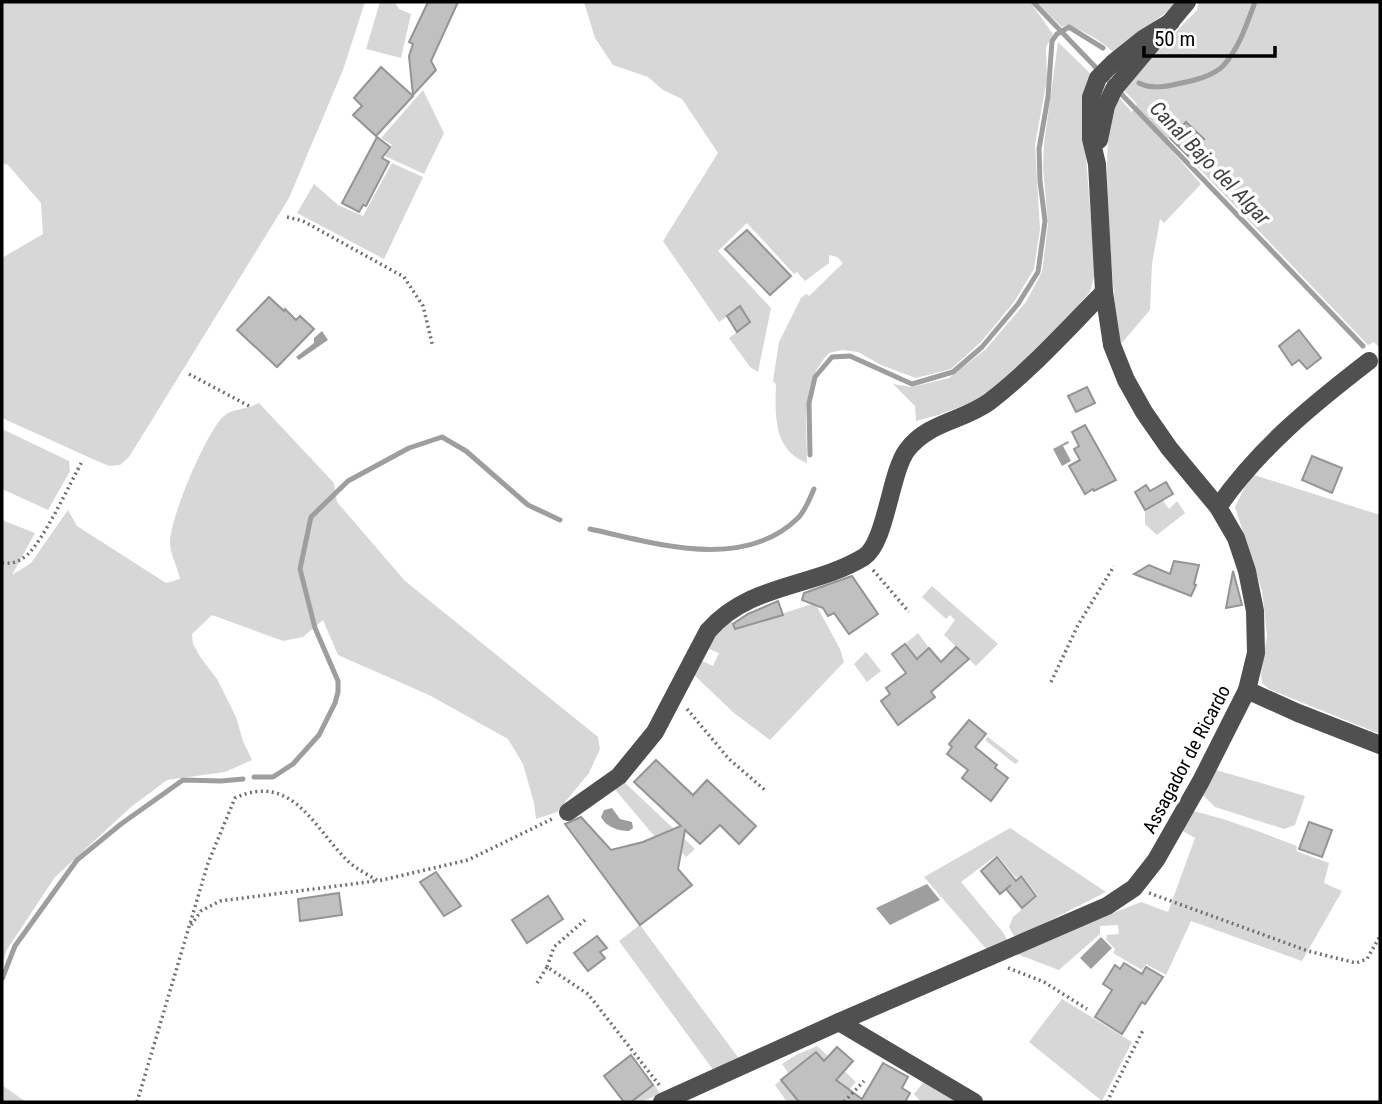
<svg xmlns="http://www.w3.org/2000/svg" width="1382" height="1104" font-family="'Roboto Condensed',sans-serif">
	<rect width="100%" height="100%" fill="#fff"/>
	<g fill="#d7d7d7">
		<polygon points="2,2 365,2 343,70 289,198 129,457 120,465 109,466 95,460 2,418 2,258 43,234 41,203 8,165 2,163"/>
		<polygon points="380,2 395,2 399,9 411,14 401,58 366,49"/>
		<path d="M584,2h446l23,32 -7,13 1,32 -12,66 5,84 -6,40 -20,33 -33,40 -30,27 -35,9 -35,-13 -23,-13 -16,-2 -13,3c-29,30 -22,71 -22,110 -34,-13 -32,-48 -31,-79l-3,-3 6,-39 22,-44 5,-4 3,2 34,-33 -6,-6 -8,-2v8l-24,18 -8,-9 -3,2 -47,-51 -29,28 53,57 -13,64 -8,-5 -21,-29 21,-16 -9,-15 -22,15 -56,-81 55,-88 -36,-54 -19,-9 -15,-13 -35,-12 -18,-27z"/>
		<path d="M1036,2h139l-3,5 -57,47c-13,-13 -30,-23 -48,-29l-5,2z"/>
		<path d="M1199,2h181v346l-6,-6 -6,3 -199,-208 -3,7 35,40 -37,39 -4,-4 -8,45 -2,46 -30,35c-6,-41 -9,-81 -11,-123 -2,-42 -5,-81 6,-122l5,-1 12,13 5,-8 -15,-16 75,-78z"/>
		<polygon points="1058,42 1092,75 1083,118 1095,273 1090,292 1054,334 988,396 938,415 916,421 915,406 893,384 912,387 949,378 986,349 1026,302 1042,272 1048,224 1043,167 1044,144"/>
		<polygon points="423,90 444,133 424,174 385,156 392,145 381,138"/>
		<polygon points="392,163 423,177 384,259 297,213 314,184 338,205 363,216"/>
		<path d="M259,403l75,80 3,19 68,79 193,156 2,12 -11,24 -32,39 -21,7 -2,-16 -11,-39 -15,-25 -79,-44 -91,-40 -15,-35 -20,17 -20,4 -71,-26 -20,19 1,10 8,14 16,21 19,38 7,24 9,19 -27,12 -58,8 -36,27 -76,70 -49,74 -4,18v-449l33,13 -23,42 19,-12 37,-53 9,16 89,57 14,-4c-2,-11 -10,-25 -10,-36 -1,-23 37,-113 54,-127 9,-8 23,-6 35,-13z"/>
		<polygon points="2,429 69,461 70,471 48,510 2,489"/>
		<polygon points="1251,474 1380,515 1380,734 1269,689 1262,683 1261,675 1267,635 1262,591 1235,507"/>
		<polygon points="1163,500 1169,509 1177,501 1185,513 1157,535 1145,524 1145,510"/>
		<polygon points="932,586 998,644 976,666 944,635 955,620 950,615 946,619 922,597"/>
		<polygon points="815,603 840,649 844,662 770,740 734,713 692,673 698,659 713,666 719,653 709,649 710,646 706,644 730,618 735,629"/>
		<polygon points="918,633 929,648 917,659 905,644"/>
		<polygon points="866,652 881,671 867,682 854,664"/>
		<polygon points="988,737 1019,761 1015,764 985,740"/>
		<polygon points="1216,770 1305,796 1295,825 1284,829 1215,807 1203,795"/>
		<polygon points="622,780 695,849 686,857 664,834 655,837 613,787"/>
		<path d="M1193,811c35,8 70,22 104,35l-1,5 33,12 -5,20 18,8 -40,70 -111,-40 -25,54 -20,-11 -4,6 -29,-17 2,-4 -9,-10 1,-4 12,-1 -1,-9 -18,1v8l-41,36 -42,-16c41,-19 82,-36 124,-52l27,10 27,-74 -14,-8z"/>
		<polygon points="1010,828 1106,892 1015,938 1009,927 1013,917 1038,896 1021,874 1016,878 997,855 961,882 1002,931 1008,941 988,951 924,877"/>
		<polygon points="640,925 740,1060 714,1071 619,941"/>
		<polygon points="1062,999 1132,1042 1102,1101 1029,1042"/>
		<polygon points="817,1046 856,1082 840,1099 830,1080 835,1075 816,1052 789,1074 782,1064 796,1055"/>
		<polygon points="926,1079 964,1102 921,1102 914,1094"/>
		<polygon points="781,1080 799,1102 787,1102 775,1085"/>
		<polygon points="2,1084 2,1085 26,1102 2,1102"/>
		<polygon points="654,1084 660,1094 641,1102 631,1102"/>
	</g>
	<g fill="#9e9e9e">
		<polygon points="322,331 328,340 299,360 296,357 314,343 314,338"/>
		<polygon points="1068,441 1069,443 1063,446 1071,461 1062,466 1053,449"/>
		<path d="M612,808l8,11 12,3 1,6 -4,3c-11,0 -23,-4 -28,-14l3,-7z"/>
		<polygon points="927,884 940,900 890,925 876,908"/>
		<polygon points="1101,937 1112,948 1091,969 1080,958"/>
	</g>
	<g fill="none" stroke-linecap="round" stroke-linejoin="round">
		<g stroke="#9e9e9e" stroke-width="5">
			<polyline points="1033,2 1363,346"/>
			<path d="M1139,83c11,6 26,4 38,1 14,-3 35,-7 46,-18 16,-17 24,-43 32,-64"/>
			<polyline points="810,455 809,403 815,377 832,357 850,356 912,384 953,372 982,347 1018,304 1038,272 1045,221 1040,181 1039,149 1048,97 1052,41 1057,34 1069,27 1103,48"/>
			<path d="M590,529c65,14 153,43 208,-11 7,-7 12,-20 16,-29"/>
			<polyline points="254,777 273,777 293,764 319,735 335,703 338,692 338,681 315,628 300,569 311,517 348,481 409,448 442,437 466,451 528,505 560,520"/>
			<polyline points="2,979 15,946 77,860 121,824 183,780 221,781 243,779"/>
		</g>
	</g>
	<g fill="#c0c0c0" stroke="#949494" stroke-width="2">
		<polygon points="428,2 458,2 431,61 436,70 413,95 409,56 413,44 409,42"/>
		<polygon points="381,67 413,96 376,136 353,115 362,106 354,98"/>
		<polygon points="1186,122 1204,139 1188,156 1170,138"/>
		<polygon points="377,137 390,147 382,158 389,162 366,206 363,205 359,212 342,203"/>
		<polygon points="747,230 791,276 770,295 725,249"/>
		<polygon points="269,297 284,311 285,309 296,320 300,316 314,329 277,367 237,330"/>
		<polygon points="740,306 750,322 737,332 727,316"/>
		<polygon points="1299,330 1321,358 1307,369 1299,360 1292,365 1279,346"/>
		<polygon points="1087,387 1095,403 1076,412 1068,396"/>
		<polygon points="1085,425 1116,480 1094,491 1093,489 1085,494 1069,466 1080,460 1074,449 1079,446 1072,432"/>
		<polygon points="1312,456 1342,468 1332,493 1302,480"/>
		<polygon points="1166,482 1173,494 1145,510 1135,492 1146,485 1150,491"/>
		<polygon points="1174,561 1199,565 1194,584 1196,585 1191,596 1134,574 1149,565 1170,574"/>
		<polygon points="1233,571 1242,605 1226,608"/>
		<polygon points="852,576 878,614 849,634 834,613 828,616 823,608 802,600 804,593"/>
		<polygon points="778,601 783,615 735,629 733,624 748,614"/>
		<polygon points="905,644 917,659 929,648 941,662 956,647 969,659 931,692 935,697 898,725 881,701 890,694 886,688 906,673 892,654"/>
		<polygon points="969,720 986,734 975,747 997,765 995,768 1008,778 991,801 962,778 968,770 947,754 952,747 949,744"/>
		<polygon points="656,760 693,795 707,780 756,826 739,844 720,825 700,844 685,830 678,869 692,885 640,925 565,824 581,817 611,850 643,842 681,826 634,782"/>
		<polygon points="1309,822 1332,830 1322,857 1299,849"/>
		<polygon points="997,857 1016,881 1021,876 1036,896 1022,908 1006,889 1011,885 1000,894 981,871"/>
		<polygon points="436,872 461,906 444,916 420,882"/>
		<polygon points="339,893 342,915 300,921 298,899"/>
		<polygon points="548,896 563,919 527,943 512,920"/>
		<polygon points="597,936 607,948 600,952 605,958 588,971 574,953"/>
		<polygon points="1124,963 1142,974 1146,967 1163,977 1145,1004 1142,1002 1122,1034 1095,1017 1112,990 1103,984 1115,965 1120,969"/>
		<polygon points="837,1047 853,1061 836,1080 862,1099 883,1063 908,1077 902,1088 910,1093 905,1102 799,1102 781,1080 816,1052 824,1061"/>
		<polygon points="631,1055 653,1085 631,1102 624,1102 604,1076"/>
	</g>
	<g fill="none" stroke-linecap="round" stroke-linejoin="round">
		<g stroke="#727272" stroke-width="3.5" stroke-dasharray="2 3.5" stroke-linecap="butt">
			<polyline points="287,217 303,221 404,277 423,306 433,347"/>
			<polyline points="189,374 249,406"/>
			<path d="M2,563c10,1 17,-1 25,-8 17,-15 43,-72 56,-95"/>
			<polyline points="873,570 909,612"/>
			<polyline points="1051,682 1078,625 1114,566"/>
			<polyline points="687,709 729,759 766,791"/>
			<polyline points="1149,893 1308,951 1356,963 1367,959 1380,936"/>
			<polyline points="191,925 201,911 220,901 376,881"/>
			<polyline points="547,967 554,947 585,920"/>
			<polyline points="1008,968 1044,982 1087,1009"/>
			<polyline points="537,983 547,967 588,994 660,1086"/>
			<path d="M137,1102l71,-239 27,-65c59,-27 80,33 115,65 8,7 19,12 28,18l90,-21 86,-42"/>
			<polyline points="844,1102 864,1081"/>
			<polyline points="1107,1102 1143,1030"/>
		</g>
		<g stroke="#505050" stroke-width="18">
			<polyline points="1099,140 1106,106 1114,89 1187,2"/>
			<path d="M1218,507c41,-59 94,-102 151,-146"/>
			<polyline points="1247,690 1298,713 1380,745"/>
			<path d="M568,812l51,-36 36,-44 53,-101c42,-48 105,-43 156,-74 22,-14 26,-84 43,-107 21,-28 56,-29 82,-48 42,-32 78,-73 115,-110"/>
			<polyline points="839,1022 974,1102"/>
			<polyline points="662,1102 839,1022 1107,906 1134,888 1156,860 1201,781 1247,690 1256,653 1255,611 1247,571 1236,538 1218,507 1169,448 1144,412 1126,380 1112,345 1104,292 1097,164 1091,139 1091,97 1098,78 1113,63 1143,39 1171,22"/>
		</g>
	</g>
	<g text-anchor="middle" stroke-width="7" stroke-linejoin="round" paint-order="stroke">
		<g font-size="19" fill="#000" stroke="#fff">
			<text transform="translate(1186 759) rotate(-62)" y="7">Assagador de Ricardo</text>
		</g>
		<g font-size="21" font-style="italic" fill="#3f3f3f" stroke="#fff">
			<text transform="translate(1210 163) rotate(46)" y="7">Canal Bajo del Algar</text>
		</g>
	</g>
	<rect width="1382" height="1104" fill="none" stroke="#000000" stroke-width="7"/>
	<path d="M1144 46v10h131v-10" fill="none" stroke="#000000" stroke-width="3.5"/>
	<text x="1154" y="46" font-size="21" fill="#000000" stroke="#ffffff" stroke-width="5" paint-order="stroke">50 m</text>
</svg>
